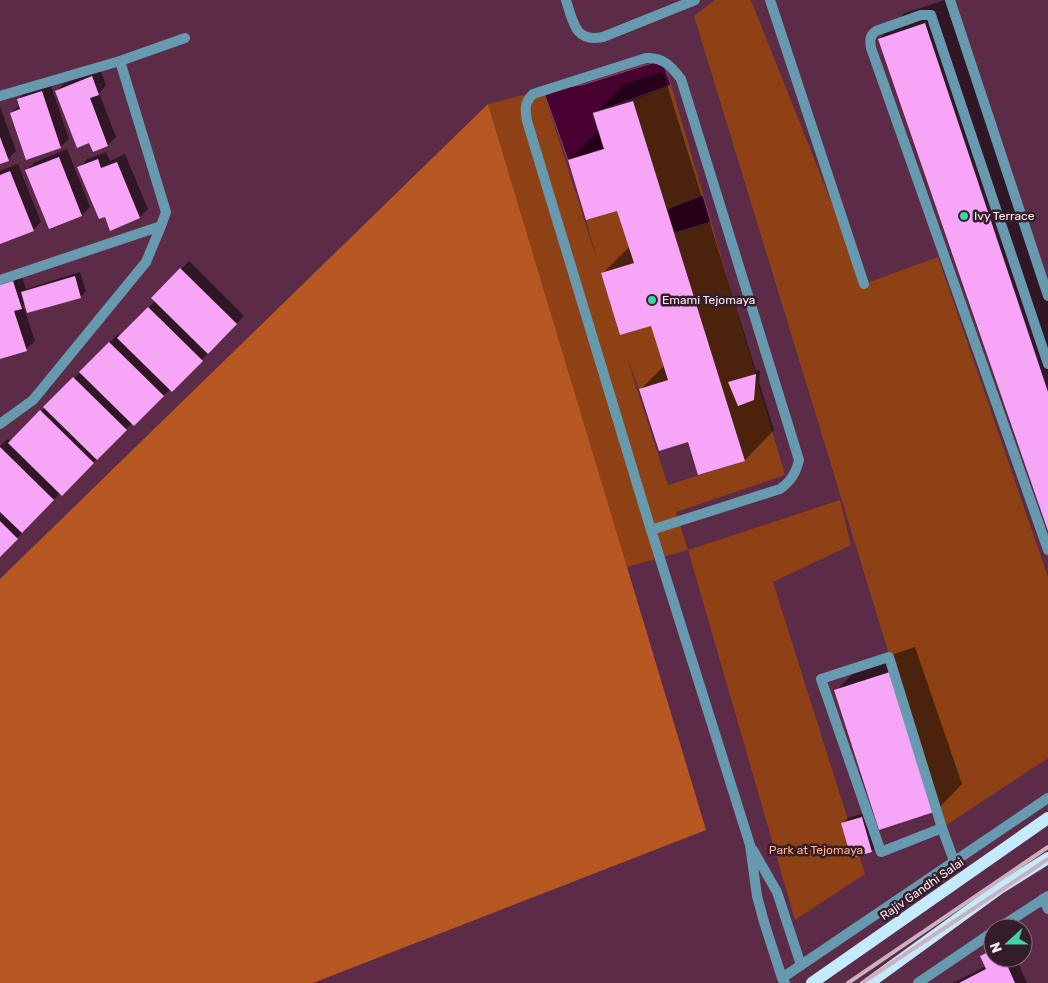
<svg xmlns="http://www.w3.org/2000/svg" width="1048" height="983" font-family="Rubik,sans-serif">
	<rect width="100%" height="100%" fill="#5c2b47"/>
	<g fill="#8d4115">
		<polygon points="715,0 751,0 864,284 938,257 1048,577 1048,758 942,828 694,16"/>
		<polygon points="671,85 785,475 676,512 688,550 840,500 851,545 773,582 865,874 795,920 688,550 627,567 488,104 543,90 597,260 586,220 617,211 634,263 601,274 620,335 651,326 668,380 639,389 626,355 668,485 745,461 633,101"/>
	</g>
	<polygon fill="#b75721" points="488,104 706,830 313,983 0,983 0,579"/>
	<g fill="#480130" stroke="#7e476a">
		<polygon points="662,60 671,85 593,113 604,149 568,160 543,90 582,85"/>
		<polygon points="703,195 711,222 674,233 667,209"/>
	</g>
	<g fill="#0007">
		<polygon points="945,0 951,0 1048,290 1048,528 879,39 905,13"/>
		<polygon points="100,69 106,85 99,93 116,137 108,145 90,142 56,91 65,83"/>
		<polygon points="663,72 756,371 760,370 759,382 774,430 745,460 689,440 641,389 665,365 652,324 602,274 630,246 618,209 569,160 599,130 594,114 624,84"/>
		<polygon points="50,83 69,139 60,147 11,113 20,104 18,99 26,91"/>
		<polygon points="0,106 16,151 8,159 0,162"/>
		<polygon points="67,149 90,207 82,215 27,170 35,162"/>
		<polygon points="106,152 110,161 125,154 148,209 140,217 105,215 79,168 87,159"/>
		<polygon points="18,164 41,222 33,230 0,240 0,171"/>
		<polygon points="189,261 244,316 172,391 170,389 134,425 132,423 62,495 60,493 0,556 0,446 8,439 11,442 118,334 120,337 155,301 152,298"/>
		<polygon points="80,272 86,291 80,297 25,303 23,305 35,341 26,349 0,358 0,280 21,273 26,289"/>
		<polygon points="915,647 962,784 937,810 836,691 861,665"/>
		<polygon points="867,812 877,845 872,851 842,823 848,818"/>
		<polygon points="993,947 993,958 1016,958 1027,983 953,983 986,966 982,956"/>
	</g>
	<g fill="#f7a6f7">
		<polygon points="925,23 1048,392 1048,531 878,39"/>
		<polygon points="92,76 99,95 90,98 108,146 93,152 89,143 77,148 55,91"/>
		<polygon points="42,91 61,148 26,160 10,113 20,109 17,99"/>
		<polygon points="633,101 745,461 698,475 688,442 659,451 639,389 668,380 651,326 620,335 601,273 634,263 617,211 586,220 568,160 604,149 593,113"/>
		<polygon points="0,137 9,161 0,164"/>
		<polygon points="59,157 82,216 49,229 25,170"/>
		<polygon points="98,159 101,168 117,162 140,218 110,231 105,217 99,219 77,167"/>
		<polygon points="10,171 34,231 0,244 0,175"/>
		<polygon points="180,268 237,324 208,354 151,298"/>
		<polygon points="75,276 81,298 27,313 21,292"/>
		<polygon points="13,281 22,309 14,311 27,351 0,359 0,285"/>
		<polygon points="148,307 203,361 172,392 117,338"/>
		<polygon points="109,342 164,396 134,426 79,372"/>
		<polygon points="756,374 754,400 738,406 728,382"/>
		<polygon points="73,377 127,430 97,460 43,407"/>
		<polygon points="40,410 94,463 62,496 8,443"/>
		<polygon points="0,447 54,500 22,533 0,512"/>
		<polygon points="0,521 18,539 0,557"/>
		<polygon points="890,672 937,811 879,830 834,690"/>
		<polygon points="862,817 872,852 851,858 841,823"/>
		<polygon points="993,950 993,958 1004,958 1015,983 959,983 986,969 980,956"/>
	</g>
	<g fill="none" stroke-linecap="round" stroke-linejoin="round">
		<polyline stroke="#679aaf" stroke-width="10" points="942,828 881,852 821,679 889,657 942,828 954,861"/>
		<g stroke="#679aaf" stroke-width="10">
			<path d="M566,0c7,22 9,43 37,37l92,-37"/>
			<polyline points="770,0 864,284"/>
			<polyline points="950,0 1048,296"/>
			<polyline points="0,96 120,61 185,38"/>
			<polyline points="0,280 161,226 166,212 120,61"/>
			<path d="M1048,364l-117,-349h-10l-45,16c-7,5 -6,10 -5,17l177,502"/>
			<polyline points="0,424 33,400 146,262 161,226"/>
			<path d="M651,530l129,-41c11,-8 16,-16 19,-29l-118,-381c-10,-13 -18,-22 -35,-21l-113,36c-9,9 -8,15 -6,27l124,409 99,315 7,51 7,26 18,56"/>
			<polyline points="753,850 777,892 801,965"/>
			<polyline points="1043,899 1048,909"/>
		</g>
		<g stroke="#679aaf" stroke-width="10">
			<polyline points="999,928 1048,896"/>
			<polyline points="785,983 782,978 1048,798"/>
			<polyline points="918,983 993,932"/>
		</g>
		<g stroke="#c3ebfc" stroke-width="12">
			<polyline points="812,983 1048,818"/>
			<polyline points="869,983 1000,888 1048,858"/>
		</g>
		<g stroke="#ccb0bf" stroke-width="4">
			<polyline points="848,983 1048,847"/>
			<polyline points="862,983 1048,859"/>
		</g>
	</g>
	<g fill="#3ed4a3" stroke="#341d29" stroke-width="2">
		<circle cx="964" cy="216" r="5"/>
		<circle cx="652" cy="300" r="5"/>
	</g>
	<g text-anchor="middle" stroke-width="5" stroke-linejoin="round" paint-order="stroke">
		<g font-size="12" fill="#fdeaf3" stroke="#341d29" text-anchor="start">
			<text x="974" y="220">Ivy Terrace</text>
			<text x="662" y="304">Emami Tejomaya</text>
		</g>
		<g font-size="12" fill="#feb28e" stroke="#341d29">
			<text x="816" y="854">Park at Tejomaya</text>
		</g>
		<g font-size="12" fill="#fdeaf3" stroke="#341d29">
			<text transform="translate(922 889) rotate(-35)" y="4">Rajiv Gandhi Salai</text>
		</g>
	</g>
	<g transform="translate(1008 943) rotate(249)"><circle r="24" fill="#341d29" stroke="#846f7a"/>
	<path d="M0-4L9 19L0 12L-9 19Z" fill="#3ed4a3"/>
	<text y="-8" font-size="14" font-weight="bold" text-anchor="middle" fill="#fdeaf3">N</text>
	</g>
</svg>
